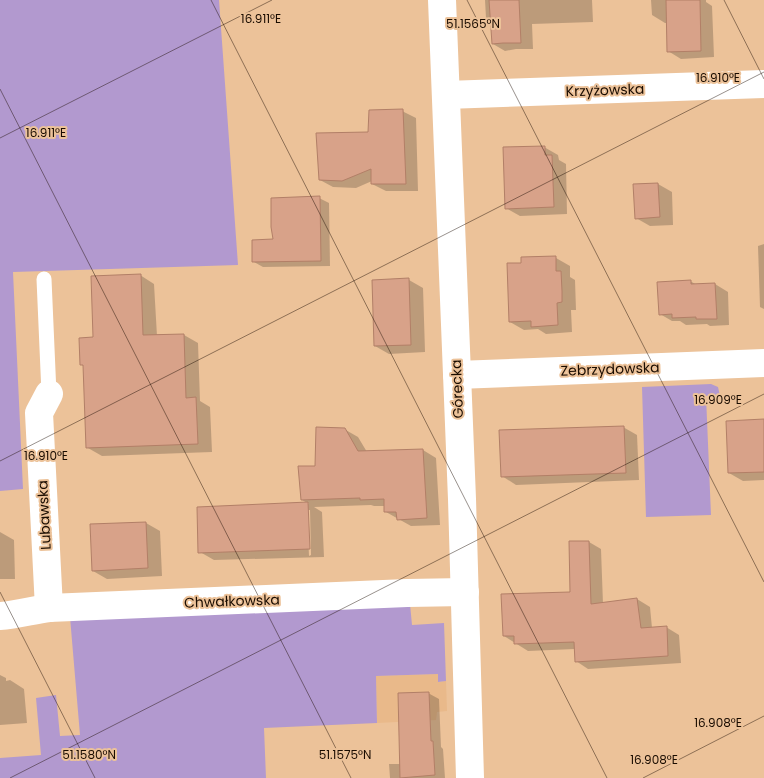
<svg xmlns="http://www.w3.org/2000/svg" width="764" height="778" font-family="Poppins,sans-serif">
	<rect width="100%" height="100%" fill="#ecc299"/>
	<polygon fill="#e9b98a" points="439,674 439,682 446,681 447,711 437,712 436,720 377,723 376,676"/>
	<g fill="#b299cf">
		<polygon points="0,0 219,0 238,265 13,272 23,489 0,491"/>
		<polygon points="711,384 718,387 720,396 706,396 711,515 646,517 642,387"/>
		<polygon points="410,604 412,625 444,623 446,681 438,682 438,674 376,676 377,723 264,728 266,778 0,778 0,758 41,755 36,698 56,695 60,736 80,735 70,617"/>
	</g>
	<g fill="#0003" fill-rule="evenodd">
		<polygon points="485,0 592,0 593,22 532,24 533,49 516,49 505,51 493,44 492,22 486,18"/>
		<polygon points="651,0 706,0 706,2 712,6 714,57 681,59 668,51 668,23 665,23 652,15"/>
		<polygon points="402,111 416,118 418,191 386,191 372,184 372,181 356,188 333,187 320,180 370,133"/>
		<polygon points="544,147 558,155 559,160 566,164 567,214 520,216 506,208"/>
		<polygon points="658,184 672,192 673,225 650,226 636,218"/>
		<polygon points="319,198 329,203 330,266 263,267 254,262"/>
		<polygon points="764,244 764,309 760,307 758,246"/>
		<polygon points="556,258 570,266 570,277 575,280 576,310 571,310 572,332 546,334 538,329 524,330 510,322 522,264"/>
		<polygon points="140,275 154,284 157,336 184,335 198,343 200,401 210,407 212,452 102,456 88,448 84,366 82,365 94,338"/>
		<polygon points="409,280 423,288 425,352 389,354 375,346"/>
		<polygon points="690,281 697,285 715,284 728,292 729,325 710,326 707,324 686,325 680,321 672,321 660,314"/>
		<polygon points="764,421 764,480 743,481 729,473"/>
		<polygon points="623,427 637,435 639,480 516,485 502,476"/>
		<path d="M344,429l14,8 9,15 56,-2 13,8 4,67 -29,1 -25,-14 -1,-6h-11l-3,-1 -57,2 8,5 2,45 -110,3 -14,-8 -2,-44 111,-4 -7,-4 14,-33zM307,510h3l1,45 -2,1z"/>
		<polygon points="146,523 160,531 162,576 107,579 93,571"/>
		<polygon points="0,532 14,540 15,579 0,579 0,584"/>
		<polygon points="589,542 601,549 603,604 637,599 650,607 652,628 666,627 679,635 681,663 588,669 576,661 575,649 528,651 504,636 572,593"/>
		<polygon points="0,675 6,678 6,681 10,680 24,689 27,723 0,725"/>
		<polygon points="428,693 439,699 441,747 443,749 445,778 390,778 389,764 401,764"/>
	</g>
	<g fill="#d8a289" stroke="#b27f67">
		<polygon points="489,0 519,0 521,43 503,43 492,44"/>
		<polygon points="666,0 700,0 701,51 667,52"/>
		<polygon points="403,109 406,184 371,184 371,169 342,181 319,180 316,133 368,132 369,110"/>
		<polygon points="545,146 545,155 552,155 554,207 505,209 503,147"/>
		<polygon points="658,183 660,217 635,219 633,184"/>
		<polygon points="320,196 321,261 252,262 252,240 273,239 271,227 271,198"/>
		<polygon points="556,256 556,271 561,271 562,291 562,302 557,303 558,325 531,327 531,321 509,322 507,263 521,263 521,257"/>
		<polygon points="141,274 143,335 184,334 186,398 196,397 198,444 86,448 83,365 80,365 79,338 93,337 91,276"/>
		<polygon points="409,278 411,345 374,346 372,280"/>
		<polygon points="691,280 691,284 715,283 717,319 696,319 696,317 672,318 672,314 659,315 657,282"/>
		<polygon points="764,419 764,472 728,473 726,421"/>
		<polygon points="624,426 626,473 501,477 499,430"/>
		<polygon points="316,427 345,428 358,451 423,449 427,518 397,520 396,512 384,512 384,499 360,500 360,498 301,500 298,466 315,466"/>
		<polygon points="308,502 310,549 198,553 197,507"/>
		<polygon points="146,522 148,568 92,571 90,524"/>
		<polygon points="569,541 589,541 591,604 637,598 641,628 667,626 668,656 575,662 574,642 514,644 514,636 503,636 501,594 570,592"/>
		<polygon points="429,692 431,741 433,741 435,775 400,778 398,693"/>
	</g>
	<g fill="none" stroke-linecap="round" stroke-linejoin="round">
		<polyline stroke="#fff" stroke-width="15" points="44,279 49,394"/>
		<g stroke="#fff" stroke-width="28">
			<polyline points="442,0 462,499 470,778"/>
			<polyline points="446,95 764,84"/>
			<polyline points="457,375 764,363"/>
			<polyline points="49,394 39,413 49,608"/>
			<path d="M0,616c17,-1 33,-6 49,-8l358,-15 58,-1"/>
		</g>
	</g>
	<path fill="none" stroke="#1a0c00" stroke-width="1" stroke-opacity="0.45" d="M211,0l396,778M467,0l297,582M724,0l40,79M0,89l351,689M0,138l272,-138M0,461l764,-389M0,592l95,186M10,778l754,-384M643,778l121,-62"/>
	<g text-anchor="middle" stroke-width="4" stroke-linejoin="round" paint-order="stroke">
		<g font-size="14" fill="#1a0c00" stroke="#ecc299">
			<text transform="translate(605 90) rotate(-2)" y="5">Krzyżowska</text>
			<text transform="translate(610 369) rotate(-2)" y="5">Zebrzydowska</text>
			<text transform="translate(457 389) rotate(-92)" y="5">Górecka</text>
			<text transform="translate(44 515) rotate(-93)" y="5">Lubawska</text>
			<text transform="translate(232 601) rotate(-2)" y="5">Chwałkowska</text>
		</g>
	</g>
	<g font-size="12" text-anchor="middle" fill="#1a0c00" stroke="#ecc299" stroke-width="4" stroke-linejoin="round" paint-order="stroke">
		<text x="261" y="23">16.911°E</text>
		<text x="473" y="28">51.1565°N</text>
		<text x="718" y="82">16.910°E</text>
		<text x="46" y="137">16.911°E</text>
		<text x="718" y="404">16.909°E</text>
		<text x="46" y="460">16.910°E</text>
		<text x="718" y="727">16.908°E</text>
		<text x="89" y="759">51.1580°N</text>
		<text x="345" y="759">51.1575°N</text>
		<text x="654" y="764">16.908°E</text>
	</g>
</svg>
